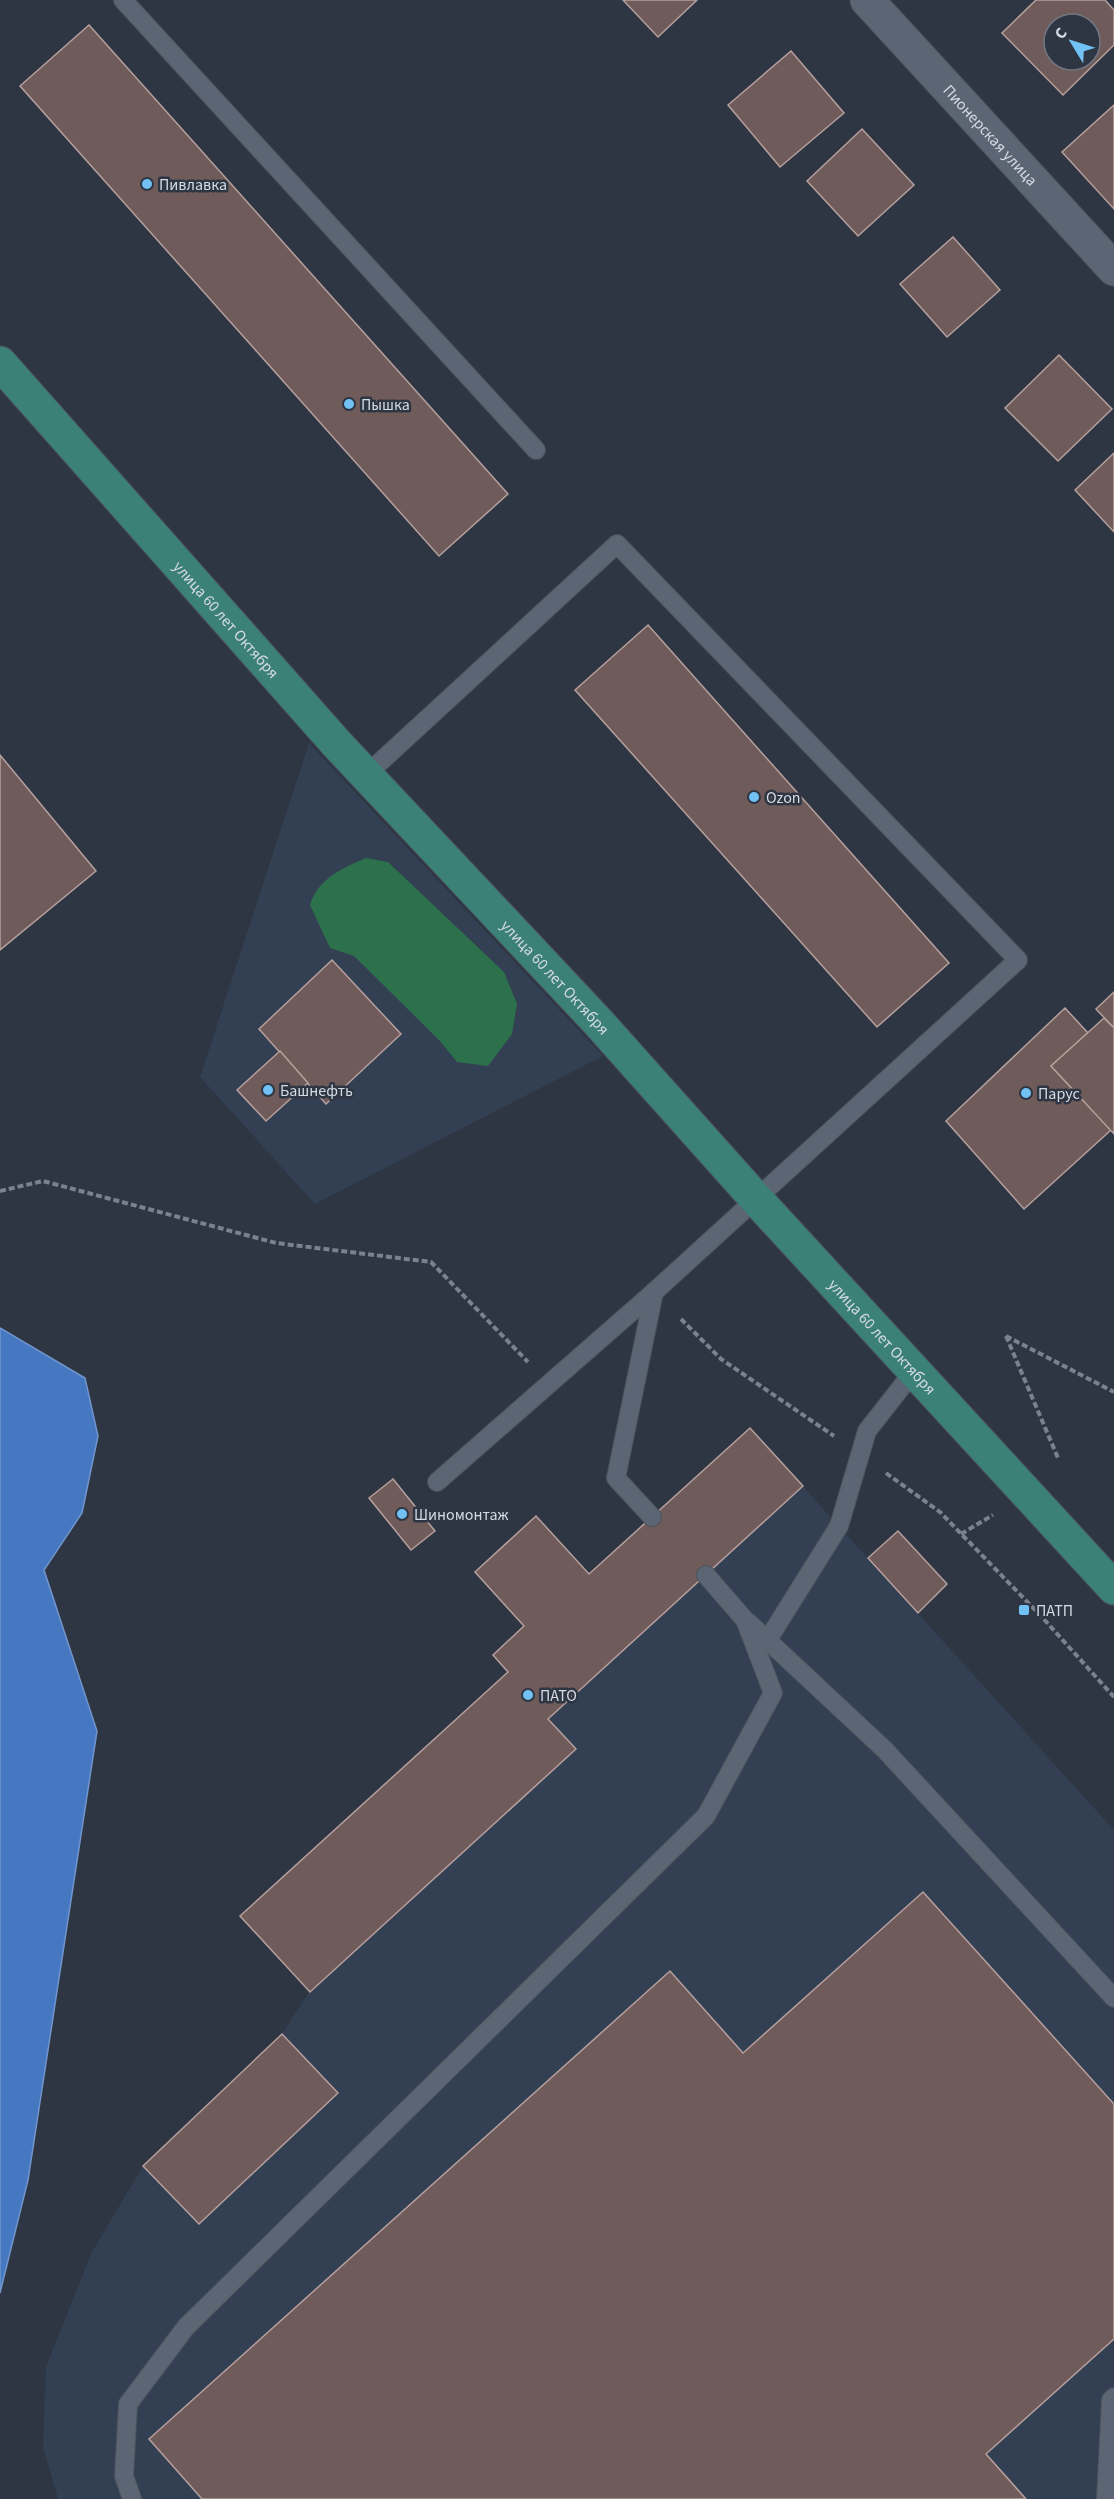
<svg xmlns="http://www.w3.org/2000/svg" width="1114" height="2499" font-family="'Source Sans 3',sans-serif">
	<rect width="100%" height="100%" fill="#2e3643"/>
	<g fill="#333f52">
		<polygon points="309,743 603,1056 315,1204 200,1077"/>
		<polygon points="750,1428 1114,1830 1114,2499 58,2499 43,2447 46,2367 92,2252 143,2166 282,2034 309,1992 240,1916 508,1672 493,1655 524,1626 475,1572 536,1516 590,1574"/>
	</g>
	<path fill="#2d704c" d="M366,858l22,4 116,110 13,32 -5,30 -24,32 -31,-4 -17,-21 -86,-85 -24,-8 -20,-43c8,-27 33,-37 56,-47z"/>
	<polygon fill="#4678c2" stroke="#7195cc" stroke-width="1.5" points="0,1328 85,1378 98,1436 82,1513 44,1570 97,1731 28,2180 0,2293"/>
	<g fill="#6f5b5a" stroke="#b6a09e" stroke-width="1.5" fill-rule="evenodd">
		<polygon points="623,0 697,0 658,37"/>
		<path d="M1036,0h69l9,10v35l-51,50 -61,-62zM1054,24h36v36h-36z"/>
		<polygon points="89,25 508,494 439,556 20,86"/>
		<polygon points="791,51 844,113 780,167 728,105"/>
		<polygon points="1114,105 1114,209 1062,152"/>
		<polygon points="862,129 914,185 858,236 807,181"/>
		<polygon points="953,237 1000,290 947,337 900,284"/>
		<polygon points="1059,355 1112,409 1058,461 1005,408"/>
		<polygon points="1114,453 1114,532 1075,490"/>
		<polygon points="648,625 949,963 877,1027 575,690"/>
		<polygon points="0,755 96,871 0,950"/>
		<polygon points="332,960 401,1034 326,1104 259,1029"/>
		<polygon points="1114,992 1114,1028 1096,1009"/>
		<polygon points="1065,1008 1088,1033 1051,1066 1111,1130 1024,1209 946,1121"/>
		<polygon points="1104,1018 1114,1028 1114,1134 1051,1066"/>
		<polygon points="280,1051 308,1083 266,1121 237,1090"/>
		<polygon points="750,1428 803,1486 548,1719 576,1749 310,1992 240,1916 508,1672 493,1655 524,1626 475,1572 536,1516 589,1574"/>
		<polygon points="393,1479 435,1531 411,1550 369,1498"/>
		<polygon points="898,1531 947,1584 918,1613 868,1558"/>
		<polygon points="923,1892 1114,2104 1114,2339 986,2454 1026,2499 202,2499 149,2439 670,1971 743,2053"/>
		<polygon points="282,2034 338,2093 199,2224 143,2166"/>
	</g>
	<g fill="none" stroke-linecap="round" stroke-linejoin="round">
		<g stroke="#4b535d" stroke-width="20">
			<g id="lane">
				<polyline points="123,0 536,450"/>
				<polyline points="366,775 617,544 1018,960 654,1292 616,1478 652,1517"/>
				<polyline points="437,1482 654,1292"/>
				<polyline points="749,1623 885,1750 1114,1998"/>
				<polyline points="767,1641 839,1526 867,1431 914,1371"/>
				<polyline points="132,2499 124,2476 128,2404 186,2327 706,1816 773,1693 745,1620 706,1575"/>
				<polyline points="1106,2499 1111,2400 1114,2397"/>
			</g>
		</g>
		<g stroke="#4b535d" stroke-width="35">
			<g id="street">
				<path id="s1" d="M867,0l247,269"/>
			</g>
		</g>
		<g stroke="#4b535d" stroke-width="35">
			<g id="primary">
				<path id="s2" d="M0,363l336,380 262,279 159,178 357,388"/>
			</g>
		</g>
		<g stroke="#7b828d" stroke-width="4" stroke-dasharray="6 3" stroke-linecap="butt">
			<polyline points="0,1191 43,1181 276,1243 431,1262 528,1362"/>
			<polyline points="681,1319 721,1359 834,1436"/>
			<polyline points="1006,1336 1058,1458"/>
			<polyline points="1006,1336 1114,1392"/>
			<polyline points="886,1473 940,1512 1041,1616 1114,1697"/>
			<polyline points="961,1534 993,1515"/>
		</g>
		<use href="#lane" stroke="#5b6573" stroke-width="18"/>
		<use href="#street" stroke="#5b6573" stroke-width="33"/>
		<use href="#primary" stroke="#3c8178" stroke-width="33"/>
	</g>
	<g fill="#72c1f5" stroke="#2e3643" stroke-width="2">
		<circle cx="147" cy="184" r="6"/>
		<circle cx="349" cy="404" r="6"/>
		<circle cx="754" cy="797" r="6"/>
		<circle cx="268" cy="1090" r="6"/>
		<circle cx="1026" cy="1093" r="6"/>
		<circle cx="402" cy="1514" r="6"/>
		<rect x="1018" y="1604" width="12" height="12" rx="3"/>
		<circle cx="528" cy="1695" r="6"/>
	</g>
	<g text-anchor="middle" stroke-width="5" stroke-linejoin="round" paint-order="stroke">
		<g font-size="16" fill="#d5dae3" stroke="#2e3643">
			<text dy="6" stroke="none"><textPath href="#s1" startOffset="183">Пионерская улица</textPath></text>
			<text dy="6" stroke="none"><textPath href="#s2" startOffset="342">улица 60 лет Октября</textPath></text>
			<text dy="6" stroke="none"><textPath href="#s2" startOffset="828">улица 60 лет Октября</textPath></text>
			<text dy="6" stroke="none"><textPath href="#s2" startOffset="1314">улица 60 лет Октября</textPath></text>
		</g>
		<g font-size="16" fill="#d5dae3" stroke="#2e3643" text-anchor="start">
			<text x="159" y="190">Пивлавка</text>
			<text x="361" y="410">Пышка</text>
			<text x="766" y="803">Ozon</text>
			<text x="280" y="1096">Башнефть</text>
			<text x="1038" y="1099">Парус</text>
			<text x="414" y="1520">Шиномонтаж</text>
			<text x="1036" y="1616">ПАТП</text>
			<text x="540" y="1701">ПАТО</text>
		</g>
	</g>
	<g transform="translate(1072 42) rotate(308)"><circle r="28" fill="#2e3643" stroke="#717883" stroke-width="1.5"/>
	<path d="M0-4.5L10 22L0 15L-10 22Z" fill="#72c1f5"/>
	<text y="-9" font-size="16" font-weight="bold" text-anchor="middle" fill="#d5dae3">С</text>
	</g>
</svg>
